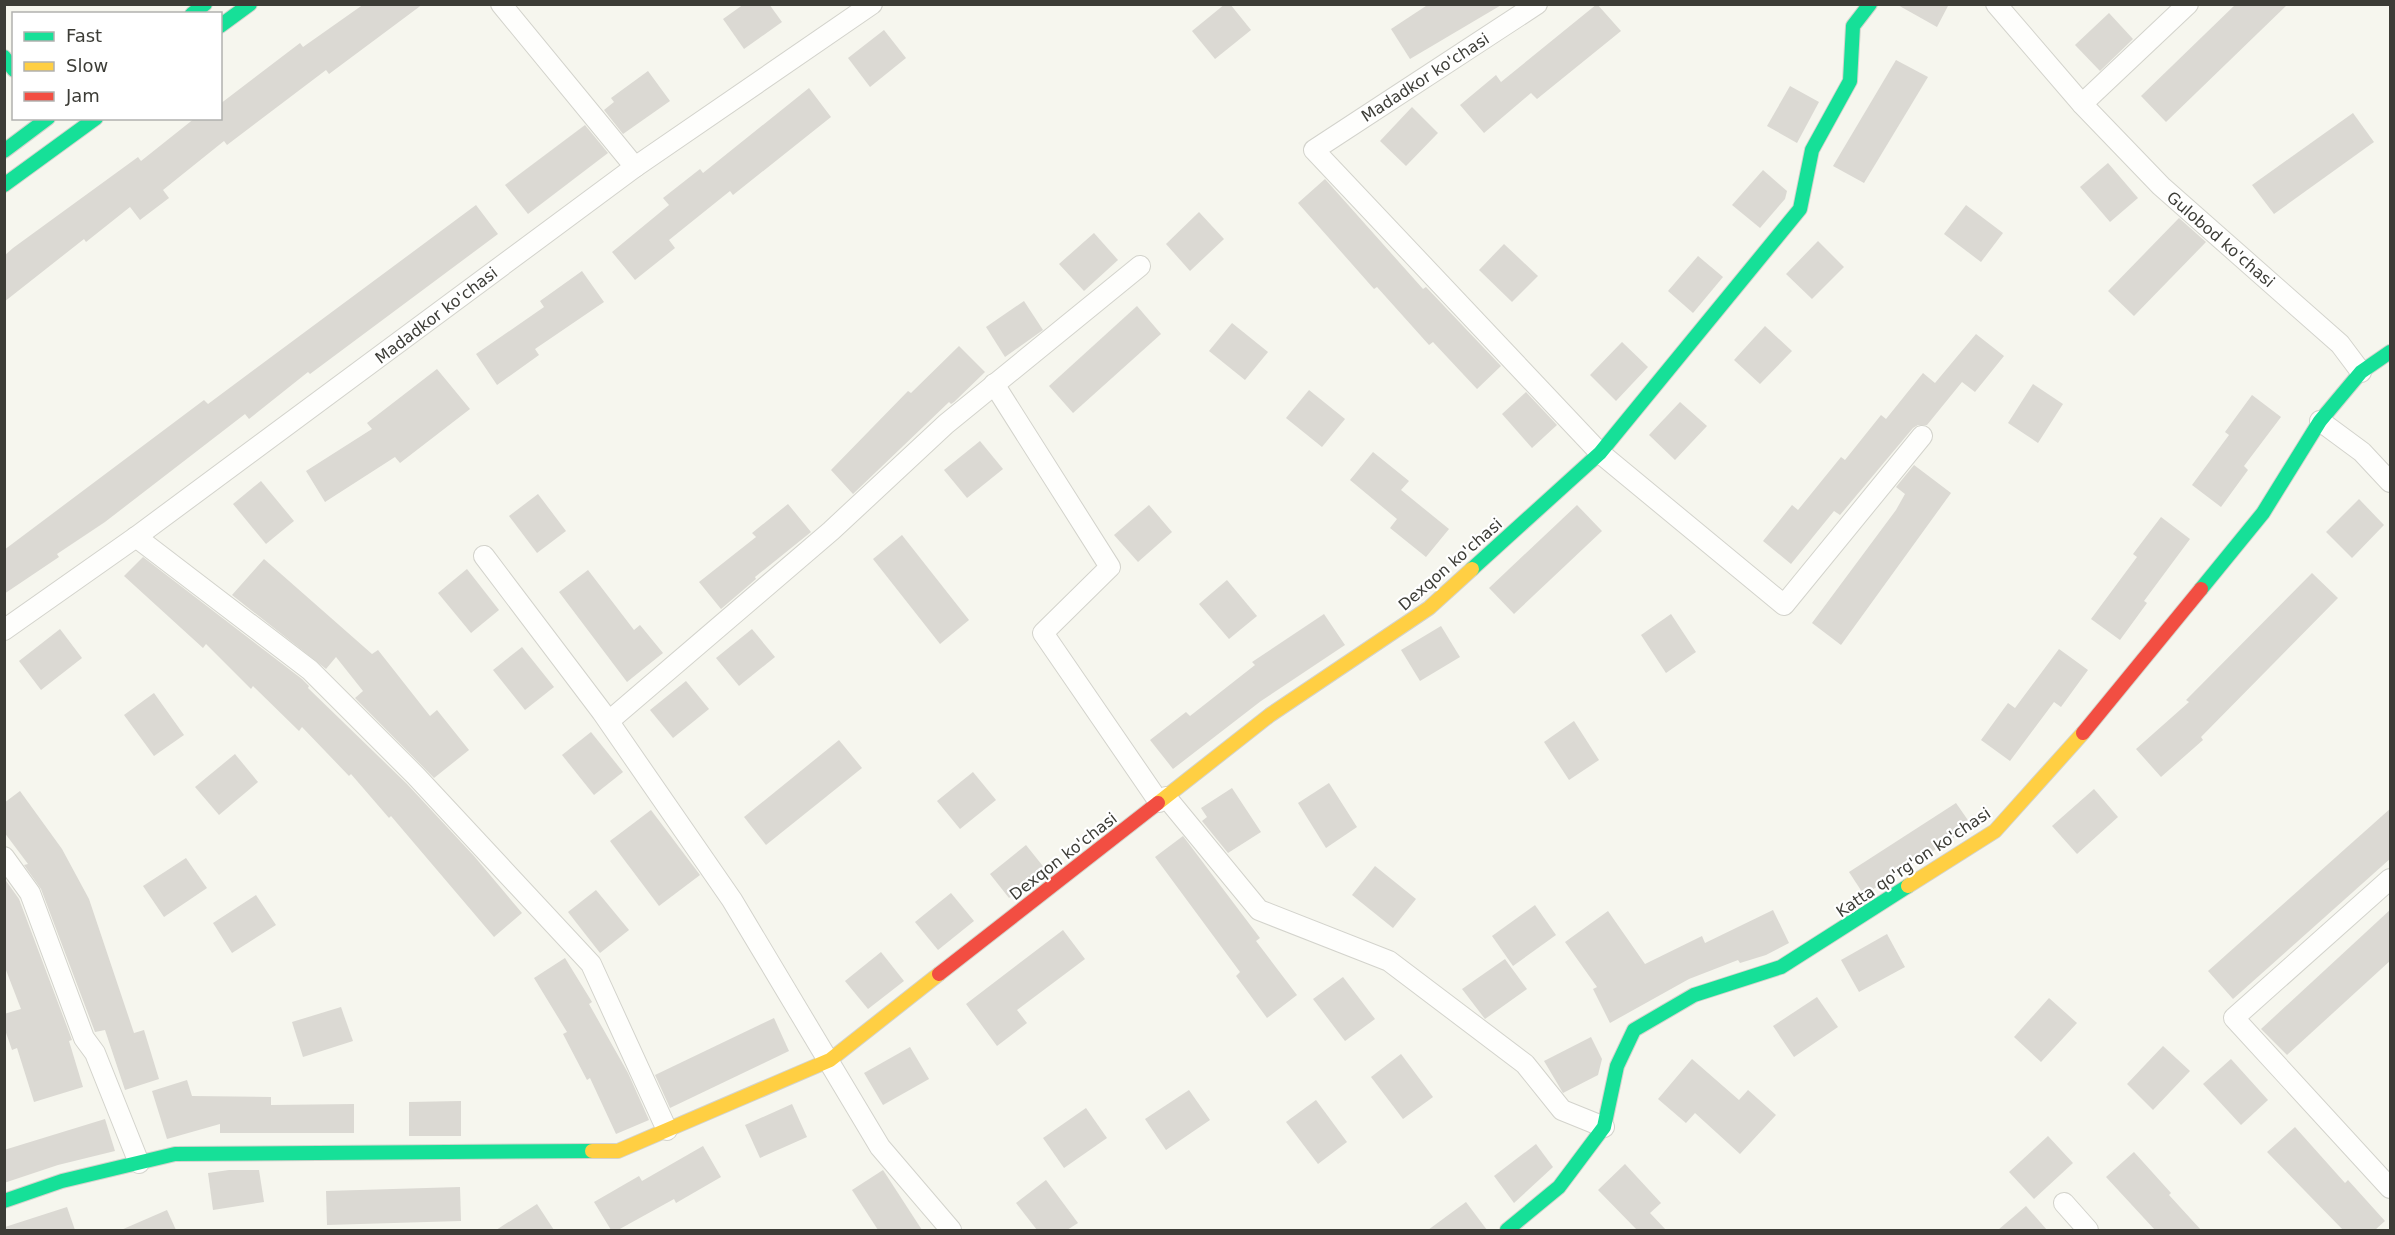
<svg xmlns="http://www.w3.org/2000/svg" width="2395" height="1235" font-family="'DejaVu Sans',sans-serif">
	<rect width="100%" height="100%" fill="#f6f6ee"/>
	<g fill="#dbd9d3">
		<polygon points="364,4 423,4 329,74 326,70 227,145 224,141 163,190 169,198 140,220 130,207 86,242 84,239 4,302 4,256 13,248 138,157 141,161 195,118 220,118 220,104 300,43 303,47"/>
		<polygon points="744,4 769,4 782,22 744,49 723,19"/>
		<polygon points="1225,4 1230,4 1251,30 1215,59 1192,31"/>
		<polygon points="1429,4 1503,4 1410,59 1391,29"/>
		<polygon points="1597,4 1621,31 1537,99 1531,93 1484,133 1460,105 1496,75 1501,82"/>
		<polygon points="1896,4 1949,4 1937,27"/>
		<polygon points="2236,4 2288,4 2166,122 2141,96"/>
		<polygon points="2109,13 2133,39 2100,71 2075,45"/>
		<polygon points="884,30 906,58 870,87 848,58"/>
		<polygon points="1896,60 1928,77 1864,183 1833,166"/>
		<polygon points="648,71 670,101 623,134 604,110 614,102 611,98"/>
		<polygon points="1790,86 1819,102 1797,143 1767,126"/>
		<polygon points="809,88 831,117 733,195 730,191 669,240 675,248 635,280 612,252 669,205 663,198 700,169 703,173"/>
		<polygon points="1412,107 1438,133 1406,166 1380,141"/>
		<polygon points="2353,113 2374,142 2274,214 2252,185"/>
		<polygon points="585,125 608,153 528,214 505,185"/>
		<polygon points="2108,163 2138,198 2110,222 2080,187"/>
		<polygon points="1763,170 1787,191 1785,199 1760,228 1732,205"/>
		<polygon points="1325,179 1423,289 1426,287 1501,366 1477,389 1433,342 1429,345 1377,287 1374,289 1298,203"/>
		<polygon points="476,205 498,234 310,374 308,372 249,419 245,414 105,522 57,554 59,557 4,594 4,550 204,400 208,404"/>
		<polygon points="1966,205 2003,233 1981,262 1944,234"/>
		<polygon points="1199,212 1224,239 1190,271 1166,244"/>
		<polygon points="2179,218 2206,242 2134,316 2108,291"/>
		<polygon points="1094,233 1118,260 1084,291 1059,264"/>
		<polygon points="1818,241 1844,267 1812,299 1786,274"/>
		<polygon points="1504,244 1538,276 1512,302 1479,270"/>
		<polygon points="1698,256 1723,277 1693,313 1668,291"/>
		<polygon points="582,271 604,302 535,349 539,355 497,385 476,354 544,307 540,301"/>
		<polygon points="1024,301 1043,330 1005,357 986,327"/>
		<polygon points="1137,306 1161,334 1073,413 1049,386"/>
		<polygon points="1232,323 1268,352 1245,380 1209,351"/>
		<polygon points="1765,326 1792,351 1760,384 1734,360"/>
		<polygon points="1976,334 2004,356 1975,392 1962,382 1927,425 1918,425 1913,428 1840,515 1834,511 1791,564 1763,541 1792,505 1798,510 1841,457 1845,460 1881,415 1886,419 1923,373 1935,383"/>
		<polygon points="1622,342 1648,367 1616,401 1590,375"/>
		<polygon points="959,346 985,372 954,402 951,404 949,402 853,494 831,470 908,391 911,393"/>
		<polygon points="437,369 470,409 400,463 395,457 325,502 306,471 372,429 367,423"/>
		<polygon points="2033,384 2063,404 2038,443 2008,423"/>
		<polygon points="1309,390 1345,419 1322,447 1286,418"/>
		<polygon points="1526,392 1557,425 1532,448 1502,414"/>
		<polygon points="2252,395 2281,417 2244,466 2248,470 2221,507 2192,485 2229,435 2225,432"/>
		<polygon points="1680,402 1707,426 1675,460 1649,435"/>
		<polygon points="980,441 1003,469 967,498 944,470"/>
		<polygon points="1373,452 1409,481 1401,490 1449,529 1426,557 1390,528 1397,519 1350,480"/>
		<polygon points="1914,465 1951,493 1841,645 1812,623 1896,510 1905,494 1896,487"/>
		<polygon points="261,481 294,521 266,544 233,504"/>
		<polygon points="538,494 566,531 537,553 509,516"/>
		<polygon points="2359,499 2384,525 2352,558 2326,532"/>
		<polygon points="788,504 811,532 755,577 756,579 721,609 699,582 756,537 752,533"/>
		<polygon points="1149,505 1172,532 1138,562 1114,535"/>
		<polygon points="1577,505 1602,531 1514,614 1489,588"/>
		<polygon points="2161,517 2190,539 2144,601 2147,603 2120,640 2091,619 2137,557 2133,554"/>
		<polygon points="902,535 969,620 940,644 873,559"/>
		<polygon points="143,557 302,679 309,686 308,688 407,784 474,856 522,913 494,937 391,816 389,818 351,774 349,776 302,727 299,731 253,686 251,689 206,644 203,648 124,576"/>
		<polygon points="264,559 372,654 378,650 430,716 437,710 469,750 434,778 355,698 363,691 336,657 326,669 232,595"/>
		<polygon points="467,569 499,610 471,633 438,593"/>
		<polygon points="588,570 634,630 640,625 663,653 627,682 559,592"/>
		<polygon points="2312,573 2338,598 2201,737 2203,740 2161,777 2136,749 2189,702 2186,700"/>
		<polygon points="1227,580 1257,616 1229,639 1199,604"/>
		<polygon points="1324,614 1345,645 1261,701 1173,769 1150,740 1186,712 1190,716 1255,665 1252,662"/>
		<polygon points="1671,614 1696,652 1666,673 1641,635"/>
		<polygon points="1441,626 1460,657 1420,681 1401,650"/>
		<polygon points="60,629 82,658 41,690 19,661"/>
		<polygon points="752,629 775,657 739,686 716,658"/>
		<polygon points="522,647 554,687 525,710 493,670"/>
		<polygon points="2059,649 2088,670 2061,707 2054,702 2010,761 1981,740 2008,703 2015,708"/>
		<polygon points="686,681 709,709 673,738 650,710"/>
		<polygon points="154,693 184,735 154,756 124,715"/>
		<polygon points="1574,721 1599,760 1569,780 1544,742"/>
		<polygon points="591,732 623,772 594,795 562,755"/>
		<polygon points="839,740 862,768 766,845 744,817"/>
		<polygon points="235,754 258,782 219,815 195,787"/>
		<polygon points="973,772 996,800 960,829 937,801"/>
		<polygon points="1329,783 1357,827 1326,848 1298,803"/>
		<polygon points="1232,788 1261,832 1228,853 1202,821 1207,817 1201,808"/>
		<polygon points="2094,789 2118,817 2077,854 2052,826"/>
		<polygon points="20,791 62,849 89,899 134,1033 144,1030 159,1079 125,1090 105,1030 95,1032 41,889 24,865 28,864 4,832 4,803"/>
		<polygon points="1956,803 1972,826 1864,895 1849,872"/>
		<polygon points="2391,808 2391,858 2233,999 2208,971"/>
		<polygon points="651,810 700,875 659,906 610,841"/>
		<polygon points="1183,836 1260,938 1256,941 1297,995 1267,1018 1236,976 1240,972 1155,857"/>
		<polygon points="1026,845 1046,870 1009,898 990,874"/>
		<polygon points="186,858 207,888 164,917 143,886"/>
		<polygon points="1375,866 1416,899 1393,928 1352,895"/>
		<polygon points="4,878 19,899 72,1040 69,1041 83,1087 34,1102 17,1048 12,1050 4,1027 4,1014 21,1009 4,965"/>
		<polygon points="596,890 629,930 600,953 568,912"/>
		<polygon points="951,893 974,921 938,950 915,922"/>
		<polygon points="256,895 276,925 232,953 213,923"/>
		<polygon points="1535,905 1556,935 1513,966 1492,936"/>
		<polygon points="2391,909 2391,960 2287,1055 2261,1029"/>
		<polygon points="1773,910 1789,943 1766,955 1740,963 1738,960 1689,979 1610,1023 1593,989 1597,987 1565,942 1608,911 1645,964 1702,936 1705,943"/>
		<polygon points="1063,930 1085,959 1017,1010 1027,1023 997,1046 966,1004"/>
		<polygon points="1887,934 1905,967 1859,992 1841,960"/>
		<polygon points="881,952 904,981 868,1009 845,981"/>
		<polygon points="565,958 592,1002 589,1004 628,1073 649,1120 616,1134 590,1078 587,1080 563,1034 567,1032 534,978"/>
		<polygon points="1505,959 1527,989 1485,1019 1462,989"/>
		<polygon points="1343,977 1375,1019 1345,1041 1313,999"/>
		<polygon points="1817,997 1838,1027 1794,1057 1773,1026"/>
		<polygon points="2049,998 2077,1023 2041,1062 2014,1037"/>
		<polygon points="341,1007 353,1041 303,1057 292,1022"/>
		<polygon points="774,1018 789,1051 670,1108 655,1075"/>
		<polygon points="1591,1037 1602,1059 1598,1075 1563,1093 1544,1061"/>
		<polygon points="2163,1046 2190,1071 2153,1110 2127,1084"/>
		<polygon points="910,1047 929,1079 883,1105 864,1073"/>
		<polygon points="1401,1054 1433,1097 1403,1119 1371,1077"/>
		<polygon points="1692,1059 1739,1100 1748,1090 1776,1115 1740,1154 1695,1113 1686,1123 1658,1099"/>
		<polygon points="2231,1059 2268,1100 2241,1125 2203,1084"/>
		<polygon points="187,1080 192,1096 271,1097 271,1105 354,1104 354,1133 220,1133 220,1124 167,1139 152,1091"/>
		<polygon points="1189,1090 1210,1120 1166,1150 1145,1119"/>
		<polygon points="1316,1100 1347,1142 1318,1164 1286,1122"/>
		<polygon points="461,1101 461,1136 409,1136 409,1102"/>
		<polygon points="792,1104 807,1137 760,1158 745,1125"/>
		<polygon points="1086,1108 1107,1138 1064,1168 1043,1138"/>
		<polygon points="105,1119 115,1151 58,1165 4,1183 4,1150"/>
		<polygon points="2295,1127 2345,1183 2348,1180 2385,1221 2375,1230 2343,1230 2267,1152"/>
		<polygon points="2048,1136 2073,1163 2034,1199 2009,1172"/>
		<polygon points="1536,1144 1553,1167 1514,1203 1494,1176"/>
		<polygon points="703,1146 721,1177 676,1203 674,1199 618,1230 611,1230 594,1202 639,1176 642,1181"/>
		<polygon points="2134,1152 2171,1193 2169,1195 2201,1230 2155,1230 2106,1177"/>
		<polygon points="1625,1164 1661,1203 1650,1213 1666,1230 1637,1230 1598,1190"/>
		<polygon points="229,1170 259,1170 264,1202 213,1210 208,1173"/>
		<polygon points="883,1170 922,1230 878,1230 852,1190"/>
		<polygon points="1046,1180 1078,1223 1067,1230 1037,1230 1016,1203"/>
		<polygon points="460,1187 461,1221 327,1225 326,1191"/>
		<polygon points="1466,1202 1487,1230 1428,1230"/>
		<polygon points="537,1204 554,1230 496,1230"/>
		<polygon points="2026,1206 2047,1230 1998,1230"/>
		<polygon points="67,1207 75,1230 6,1230 5,1227"/>
		<polygon points="167,1210 176,1230 121,1230"/>
	</g>
	<g fill="none" stroke-linecap="round" stroke-linejoin="round">
		<g stroke="#d3d3cc" stroke-width="22">
			<g id="street">
				<polyline points="501,4 635,167"/>
				<polyline points="1537,4 1314,150 1600,453 1784,605 1922,436"/>
				<polyline points="1996,4 2082,104 2161,186 2340,344 2361,372"/>
				<polyline points="2082,104 2188,4"/>
				<polyline points="994,384 1110,567 1043,633 1159,802"/>
				<polyline points="2320,421 2362,452 2390,482"/>
				<polyline points="136,537 310,670 416,776 591,964 667,1130"/>
				<polyline points="484,556 602,712 732,900 880,1147 951,1230"/>
				<polyline points="4,630 136,537 635,167 872,4"/>
				<polyline points="609,721 831,531 946,424 1140,266"/>
				<polyline points="1166,797 1259,910 1389,961 1525,1064 1562,1110 1604,1127"/>
				<polyline points="4,857 30,893 84,1038 95,1053 139,1163"/>
				<polyline points="2390,879 2234,1018 2390,1188"/>
				<polyline points="2064,1203 2088,1230"/>
			</g>
		</g>
		<g stroke="#d3d3cc" stroke-width="16">
			<g id="fast">
				<polyline points="192,14 205,4"/>
				<polyline points="220,26 250,4"/>
				<polyline points="4,57 14,70"/>
				<polyline points="4,151 48,118"/>
				<polyline points="4,185 96,118"/>
				<polyline points="1472,569 1600,453 1800,209 1812,150 1850,81 1853,26 1870,4"/>
				<polyline points="2201,589 2263,513 2320,421 2361,372 2390,352"/>
				<polyline points="4,1201 62,1181 175,1154 592,1151"/>
				<polyline points="1507,1230 1559,1187 1604,1127 1617,1066 1634,1030 1694,995 1781,967 1908,886"/>
			</g>
		</g>
		<g stroke="#d3d3cc" stroke-width="16">
			<g id="slow">
				<polyline points="1158,803 1270,715 1429,608 1472,569"/>
				<polyline points="1908,886 1995,831 2083,733"/>
				<polyline points="592,1151 618,1151 830,1060 939,974"/>
			</g>
		</g>
		<g stroke="#d3d3cc" stroke-width="16">
			<g id="jam">
				<polyline points="2083,733 2201,589"/>
				<polyline points="939,974 1158,803"/>
			</g>
		</g>
		<use href="#street" stroke="#fefefc" stroke-width="20"/>
		<use href="#fast" stroke="#16e098" stroke-width="14"/>
		<use href="#slow" stroke="#ffcf43" stroke-width="14"/>
		<use href="#jam" stroke="#f24e42" stroke-width="14"/>
	</g>
	<g text-anchor="middle" stroke-width="4.5" stroke-linejoin="round" paint-order="stroke">
		<g font-size="16" fill="#3c3c36" stroke="#fff">
			<text transform="translate(1425 77) rotate(-33)" y="6">Madadkor ko'chasi</text>
			<text transform="translate(2221 239) rotate(41)" y="6">Gulobod ko'chasi</text>
			<text transform="translate(436 315) rotate(-37)" y="6">Madadkor ko'chasi</text>
			<text transform="translate(1450 564) rotate(-41)" y="6">Dexqon ko'chasi</text>
			<text transform="translate(1063 856) rotate(-38)" y="6">Dexqon ko'chasi</text>
			<text transform="translate(1913 862) rotate(-34)" y="6">Katta qo'rg'on ko'chasi</text>
		</g>
	</g>
	<rect width="2395" height="1235" fill="none" stroke="#3c3c36" stroke-width="12"/>
	<rect x="12" y="12" width="210" height="108" fill="#ffffff" stroke="#b1b1af" stroke-width="1.5"/>
	<rect x="24" y="32" width="30" height="9" fill="#16e098" stroke="#b1b1af" stroke-width="1.5"/>
	<text x="66" y="42" font-size="18" fill="#3c3c36">Fast</text>
	<rect x="24" y="62" width="30" height="9" fill="#ffcf43" stroke="#b1b1af" stroke-width="1.5"/>
	<text x="66" y="72" font-size="18" fill="#3c3c36">Slow</text>
	<rect x="24" y="92" width="30" height="9" fill="#f24e42" stroke="#b1b1af" stroke-width="1.5"/>
	<text x="66" y="102" font-size="18" fill="#3c3c36">Jam</text>
</svg>
